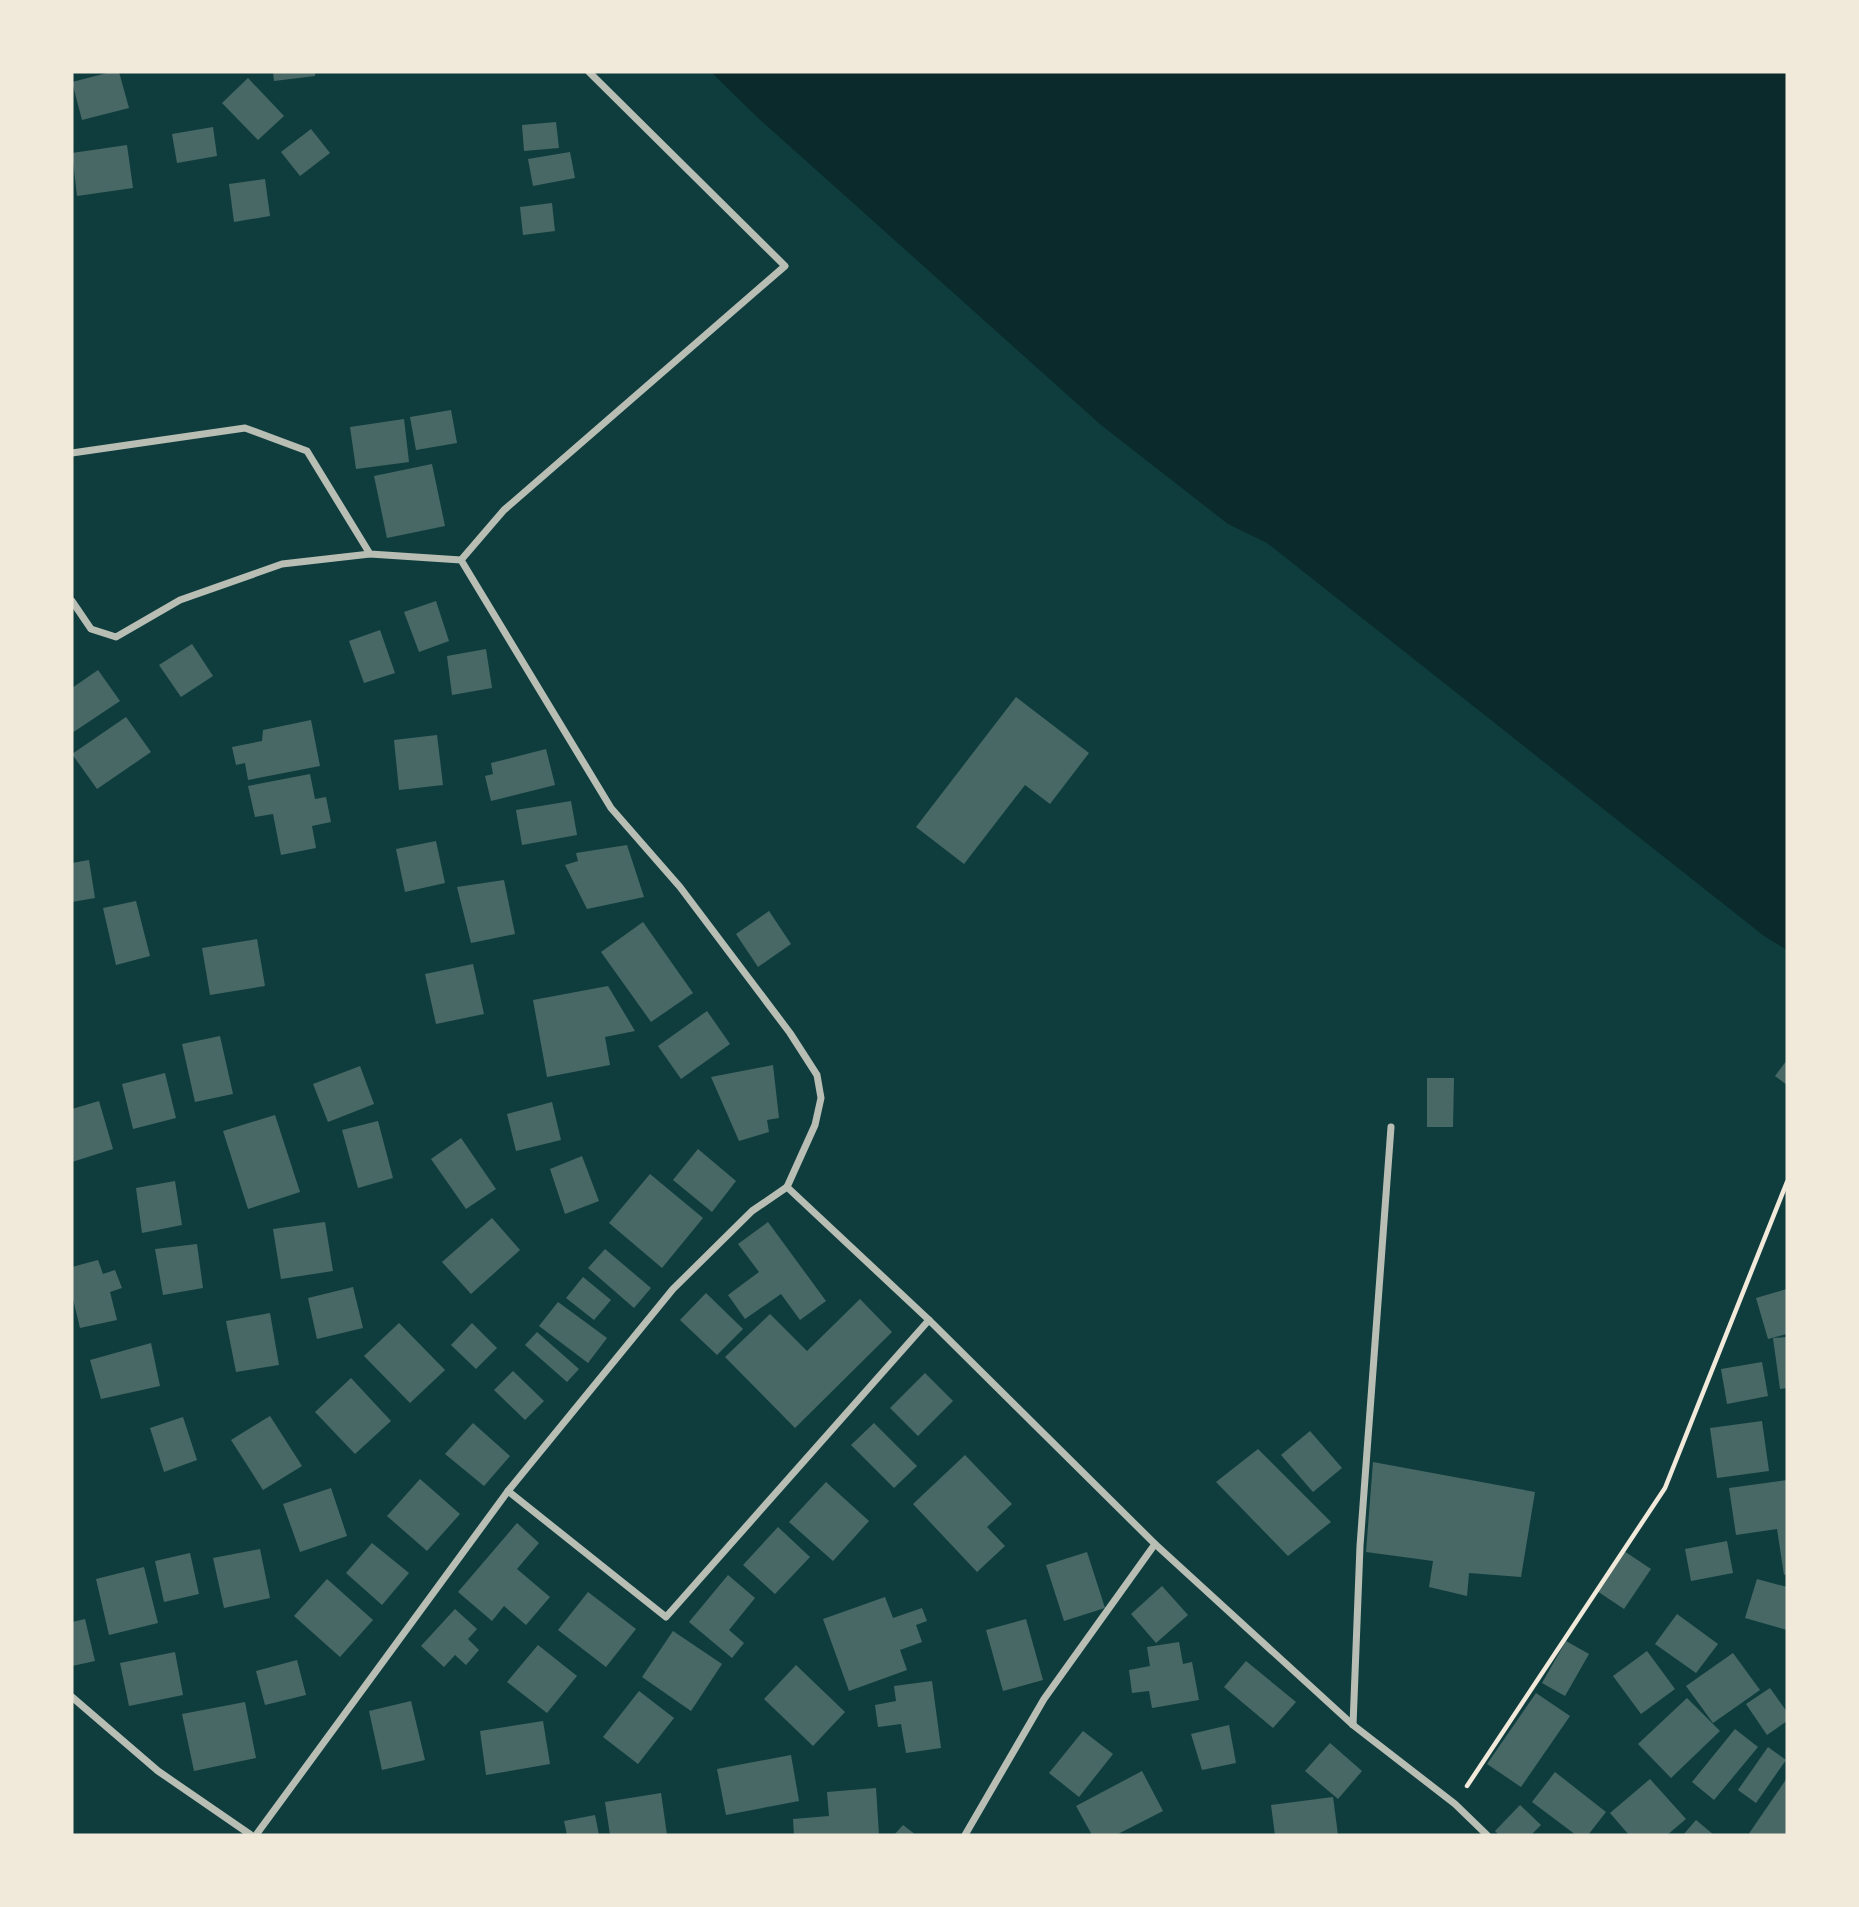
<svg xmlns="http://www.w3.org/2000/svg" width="1859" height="1907" font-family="'Exo 2',sans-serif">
	<rect width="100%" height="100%" fill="#0f3d3e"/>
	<polygon fill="#0a2a2b" points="711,72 1787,72 1787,950 1764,936 1267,543 1228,524 1101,425 757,117"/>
	<g fill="#486865">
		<polygon points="111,72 119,72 129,108 82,120 72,82"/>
		<polygon points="273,72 315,72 315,76 274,81"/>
		<polygon points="248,78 284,116 258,140 222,103"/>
		<polygon points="556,122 559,148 524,151 522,125"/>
		<polygon points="213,127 217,156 177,163 172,134"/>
		<polygon points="311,129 330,153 300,176 281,152"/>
		<polygon points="127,145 133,188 77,196 72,153"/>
		<polygon points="570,152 575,178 533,186 528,159"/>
		<polygon points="265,179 270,216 234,222 229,184"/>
		<polygon points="552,203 555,231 523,235 520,207"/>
		<polygon points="451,410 457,443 416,450 410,417"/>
		<polygon points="404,419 409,462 356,469 350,427"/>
		<polygon points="432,464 445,526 387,538 374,476"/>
		<polygon points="436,601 449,641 419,652 404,612"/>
		<polygon points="380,630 395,673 364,683 349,641"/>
		<polygon points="192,644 213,676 181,697 159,665"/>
		<polygon points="486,649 492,688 452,695 447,656"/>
		<polygon points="98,670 120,701 72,733 72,688"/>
		<polygon points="1016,697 1089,753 1050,804 1025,785 964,864 916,827"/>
		<polygon points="126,717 151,752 97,789 72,754"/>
		<polygon points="311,720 320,766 248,780 245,763 236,765 232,747 262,741 263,730"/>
		<polygon points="437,735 443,785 399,790 394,740"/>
		<polygon points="546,749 555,785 491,801 485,776 493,774 491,763"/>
		<polygon points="310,774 315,799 326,797 331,822 312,826 316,848 281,855 273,814 255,817 248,786"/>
		<polygon points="571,801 577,835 522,845 516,810"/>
		<polygon points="436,841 445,883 405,892 396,849"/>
		<polygon points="627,845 644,897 587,909 565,865 578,861 576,853"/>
		<polygon points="89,860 95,898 72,902 72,863"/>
		<polygon points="504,880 515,934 471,943 457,887"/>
		<polygon points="136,901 150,956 116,965 103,908"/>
		<polygon points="769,911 791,944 758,967 736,934"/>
		<polygon points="643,922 693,993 651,1022 601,952"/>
		<polygon points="257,939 265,986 210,995 202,948"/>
		<polygon points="473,964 484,1014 436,1024 425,974"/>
		<polygon points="608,986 635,1031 605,1037 610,1065 547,1077 533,1000"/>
		<polygon points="707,1011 730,1044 681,1079 658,1046"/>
		<polygon points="220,1036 233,1094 195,1102 182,1044"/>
		<polygon points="1787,1060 1787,1085 1775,1076"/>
		<polygon points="773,1065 779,1118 767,1120 769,1132 739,1141 711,1077"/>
		<polygon points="360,1066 374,1104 328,1122 313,1084"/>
		<polygon points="165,1073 176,1118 133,1129 122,1084"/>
		<polygon points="1427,1078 1454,1078 1453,1127 1427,1127"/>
		<polygon points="99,1101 113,1149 72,1162 72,1109"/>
		<polygon points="552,1102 561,1140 516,1151 507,1114"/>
		<polygon points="275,1115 300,1192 248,1209 223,1131"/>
		<polygon points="378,1121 393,1178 358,1188 342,1130"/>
		<polygon points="461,1138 496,1189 466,1209 431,1159"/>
		<polygon points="698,1149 736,1181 712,1212 673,1180"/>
		<polygon points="582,1156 599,1201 565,1214 550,1169"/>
		<polygon points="650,1174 703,1218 662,1268 609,1223"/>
		<polygon points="175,1181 182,1225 142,1233 136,1188"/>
		<polygon points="492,1218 520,1250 471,1294 442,1262"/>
		<polygon points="325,1222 333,1271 281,1279 273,1229"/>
		<polygon points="768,1222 826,1301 800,1320 781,1294 745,1319 728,1295 759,1272 738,1244"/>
		<polygon points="197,1244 203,1288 163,1295 155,1249"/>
		<polygon points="605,1249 651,1288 634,1308 588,1268"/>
		<polygon points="98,1260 103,1274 115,1270 122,1288 110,1292 117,1320 80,1328 72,1295 72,1267"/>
		<polygon points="583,1277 611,1300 594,1320 566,1298"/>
		<polygon points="353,1287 363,1328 317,1339 308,1298"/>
		<polygon points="1787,1289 1787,1334 1768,1339 1756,1298"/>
		<polygon points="706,1293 743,1329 717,1355 680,1320"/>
		<polygon points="860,1299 892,1332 795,1428 725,1357 770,1314 807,1351"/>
		<polygon points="558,1302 607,1338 588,1363 539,1326"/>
		<polygon points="270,1313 279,1365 236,1372 226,1321"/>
		<polygon points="399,1323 445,1370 410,1403 364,1356"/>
		<polygon points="472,1323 497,1348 476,1369 451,1345"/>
		<polygon points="537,1332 579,1369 567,1382 525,1345"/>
		<polygon points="1787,1337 1787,1388 1780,1389 1773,1338"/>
		<polygon points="151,1343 160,1386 101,1399 90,1360"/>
		<polygon points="1762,1362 1768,1396 1727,1404 1721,1369"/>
		<polygon points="513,1371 544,1401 525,1420 494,1390"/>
		<polygon points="925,1373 953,1401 918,1436 890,1408"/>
		<polygon points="351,1378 391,1421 355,1454 315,1412"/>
		<polygon points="270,1416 302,1466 263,1490 231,1440"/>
		<polygon points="183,1417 197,1460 164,1472 150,1428"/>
		<polygon points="1762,1421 1769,1471 1717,1478 1710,1428"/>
		<polygon points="473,1423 510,1456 484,1486 445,1454"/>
		<polygon points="874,1423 917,1466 894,1488 851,1445"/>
		<polygon points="1310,1431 1342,1468 1313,1492 1281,1455"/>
		<polygon points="1258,1449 1331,1522 1288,1556 1216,1482"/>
		<polygon points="965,1455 1012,1504 987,1527 1005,1546 977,1572 913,1504"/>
		<polygon points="1373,1462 1535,1492 1521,1577 1469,1573 1467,1596 1429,1587 1433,1561 1366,1552"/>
		<polygon points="420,1479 460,1514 427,1551 387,1516"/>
		<polygon points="1787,1480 1787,1574 1784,1575 1777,1529 1736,1535 1729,1488"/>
		<polygon points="826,1482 869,1521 833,1561 789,1522"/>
		<polygon points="331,1488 347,1536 300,1552 283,1504"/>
		<polygon points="517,1523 539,1543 517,1569 550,1597 526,1625 504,1606 492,1621 458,1592"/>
		<polygon points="778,1527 810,1557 775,1594 743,1565"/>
		<polygon points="1727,1541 1733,1573 1691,1581 1685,1549"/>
		<polygon points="372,1543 409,1573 382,1605 346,1573"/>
		<polygon points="260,1549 270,1598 224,1608 213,1558"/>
		<polygon points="1624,1551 1651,1569 1624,1609 1597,1591"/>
		<polygon points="1087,1552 1105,1608 1064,1621 1046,1565"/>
		<polygon points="190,1553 199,1594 164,1602 155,1561"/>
		<polygon points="144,1567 158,1623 109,1635 96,1579"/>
		<polygon points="728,1575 755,1598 729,1630 744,1643 732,1658 689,1622"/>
		<polygon points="327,1579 373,1620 340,1657 294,1616"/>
		<polygon points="1757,1579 1787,1587 1787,1630 1745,1618"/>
		<polygon points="1162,1586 1188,1615 1156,1643 1131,1614"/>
		<polygon points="588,1592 636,1629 606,1667 558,1630"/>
		<polygon points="885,1597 893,1618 922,1608 927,1621 916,1625 922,1642 900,1650 907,1670 849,1691 823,1619"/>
		<polygon points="455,1609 477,1629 468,1639 479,1650 466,1665 455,1655 444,1667 421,1646"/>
		<polygon points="1677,1614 1718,1644 1696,1673 1655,1644"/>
		<polygon points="85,1619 95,1661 72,1666 72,1622"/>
		<polygon points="1026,1619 1043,1680 1003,1691 986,1630"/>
		<polygon points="673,1631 722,1664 691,1711 642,1677"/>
		<polygon points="1566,1641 1589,1654 1565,1696 1542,1683"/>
		<polygon points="1179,1642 1183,1664 1192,1662 1199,1700 1152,1708 1149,1691 1132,1693 1129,1670 1150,1666 1147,1647"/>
		<polygon points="538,1645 577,1676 547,1713 507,1682"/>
		<polygon points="1647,1651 1675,1689 1641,1714 1613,1676"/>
		<polygon points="175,1652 183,1695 129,1706 120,1663"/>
		<polygon points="1733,1653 1760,1690 1713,1723 1686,1686"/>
		<polygon points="297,1660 306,1695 265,1705 256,1671"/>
		<polygon points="1246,1661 1296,1702 1273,1728 1224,1687"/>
		<polygon points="796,1665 845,1712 813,1746 764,1699"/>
		<polygon points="932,1681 941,1748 906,1753 901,1724 878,1727 875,1705 896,1701 894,1686"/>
		<polygon points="1770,1688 1787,1712 1787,1721 1767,1735 1746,1704"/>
		<polygon points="639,1691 674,1718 638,1764 603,1737"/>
		<polygon points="1536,1693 1570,1716 1521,1787 1487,1764"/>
		<polygon points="1687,1698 1720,1731 1671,1778 1638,1744"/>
		<polygon points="411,1701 425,1760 382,1770 369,1711"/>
		<polygon points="245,1702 256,1758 194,1771 182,1714"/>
		<polygon points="543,1721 550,1764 486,1775 480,1731"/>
		<polygon points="1229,1725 1236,1763 1202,1770 1191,1734"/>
		<polygon points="1735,1729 1758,1747 1714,1800 1692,1782"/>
		<polygon points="1083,1731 1113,1754 1079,1797 1049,1773"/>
		<polygon points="1330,1743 1362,1771 1338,1799 1305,1771"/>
		<polygon points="1768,1747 1786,1760 1756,1803 1738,1790"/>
		<polygon points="791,1755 799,1801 726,1815 717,1769"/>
		<polygon points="1142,1771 1163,1811 1116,1835 1092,1835 1076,1806"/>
		<polygon points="1555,1772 1606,1812 1588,1835 1576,1835 1532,1802"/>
		<polygon points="1787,1778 1787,1835 1748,1835"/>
		<polygon points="1650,1779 1686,1819 1667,1835 1629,1835 1610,1813"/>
		<polygon points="876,1788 879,1835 794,1835 793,1819 829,1816 827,1792"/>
		<polygon points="661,1793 667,1835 610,1835 605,1802"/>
		<polygon points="1333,1797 1338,1835 1275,1835 1271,1805"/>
		<polygon points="1520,1805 1541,1825 1531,1835 1499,1835 1495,1831"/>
		<polygon points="595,1815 599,1835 567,1835 564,1821"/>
		<polygon points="1696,1820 1714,1835 1683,1835"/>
		<polygon points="903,1825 916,1835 894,1835"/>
	</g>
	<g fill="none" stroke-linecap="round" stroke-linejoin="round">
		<polyline stroke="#f1e9da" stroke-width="4.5" points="1467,1786 1665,1488 1787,1182"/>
		<g stroke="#b8beb3" stroke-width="7">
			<polyline points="72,453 245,428 307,451 370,554 461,560 611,808 680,887 790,1033 817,1075 821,1098 815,1125 787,1187 929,1320 1155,1544 1353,1725 1455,1804 1487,1835"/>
			<polyline points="461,560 504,510 785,266 589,72"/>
			<polyline points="72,601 91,629 116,637 180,600 282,564 370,554"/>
			<polyline points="508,1491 666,1617 929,1320"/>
			<polyline points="72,1697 158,1771 251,1835"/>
			<polyline points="1353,1725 1360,1546 1391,1127"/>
			<polyline points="256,1835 508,1491 673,1289 752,1211 787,1187"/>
			<polyline points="965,1835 1044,1699 1155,1544"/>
		</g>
	</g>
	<rect width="1859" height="1907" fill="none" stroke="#f1e9da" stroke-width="147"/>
</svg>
